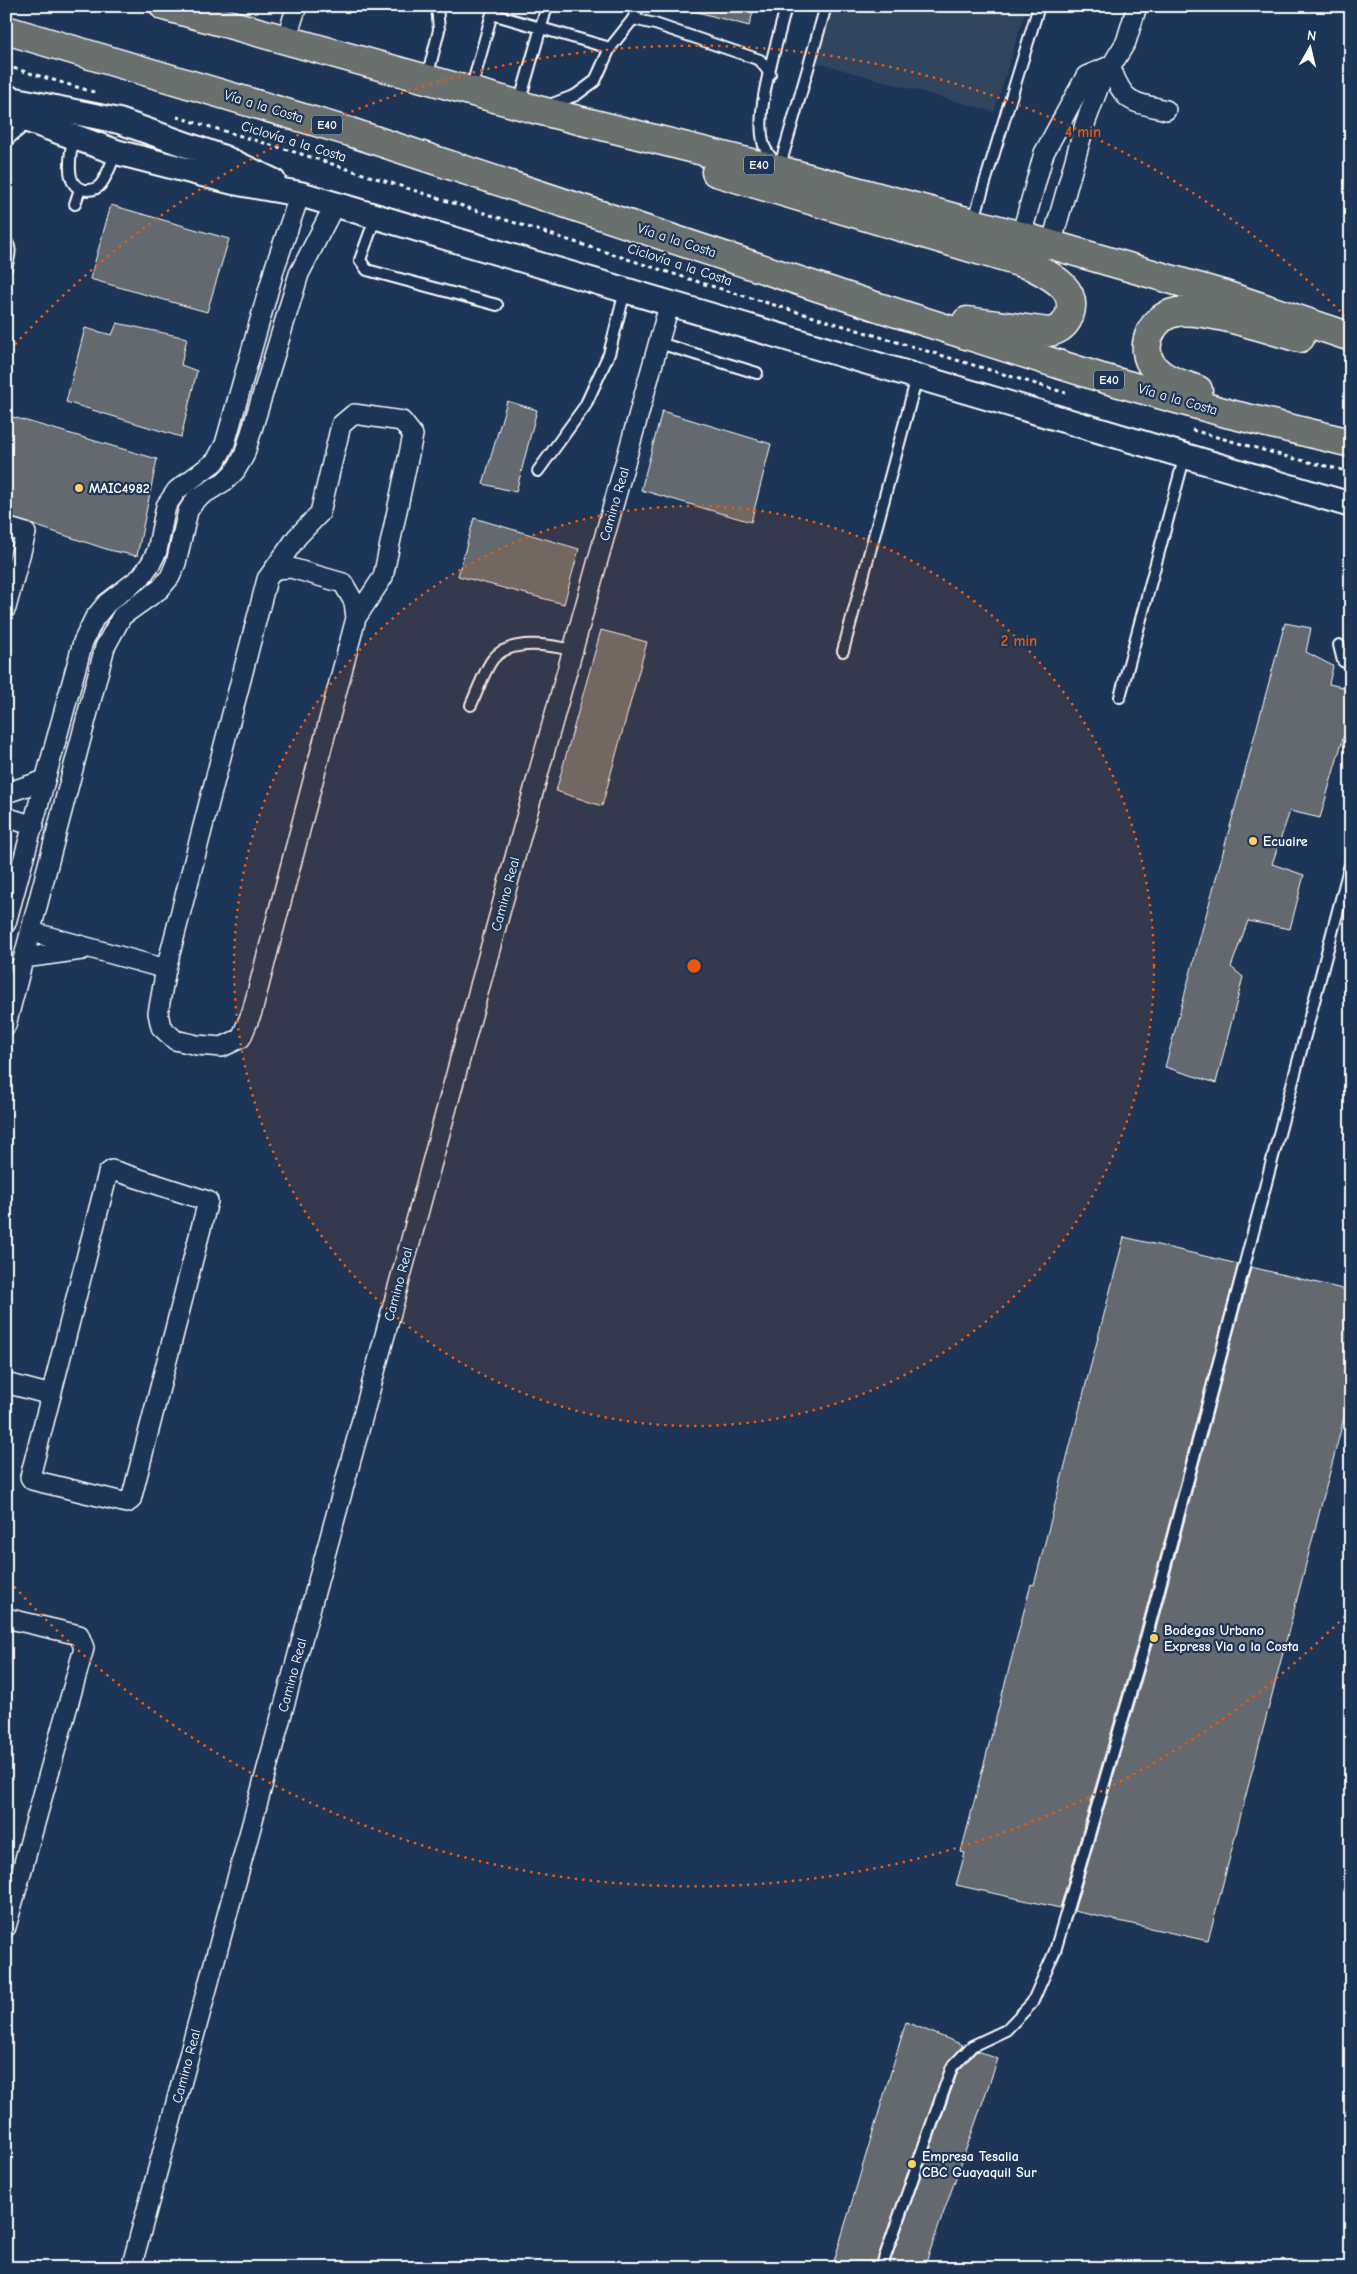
<svg xmlns="http://www.w3.org/2000/svg" width="1357" height="2274" font-family="'Comic Neue',sans-serif">
	<rect width="100%" height="100%" fill="#1d3557"/>
	<filter id="ink" filterUnits="userSpaceOnUse"><feTurbulence type="fractalNoise" baseFrequency=".02" numOctaves="2"/><feDisplacementMap in="SourceGraphic" scale="10" xChannelSelector="R" yChannelSelector="G"/><feConvolveMatrix kernelMatrix="1 2 1 2 8 2 1 2 1" color-interpolation-filters="sRGB"/></filter>
	<g filter="url(#ink)">
		<polygon fill="#32455e" points="832,6 1027,6 994,112 815,62"/>
		<g fill="#63696e" stroke="#fff">
			<polygon points="694,6 755,6 749,26 694,11"/>
			<polygon points="111,205 229,239 207,312 90,279"/>
			<polygon points="117,323 187,338 181,365 197,371 181,437 66,402 85,328 112,335"/>
			<polygon points="507,401 537,410 516,492 483,484"/>
			<polygon points="662,411 771,444 751,522 641,490"/>
			<polygon points="6,415 157,459 137,556 109,550 6,516"/>
			<polygon points="474,518 579,549 564,604 458,576"/>
			<polygon points="1285,623 1311,628 1306,652 1333,666 1329,684 1351,689 1351,711 1320,818 1290,811 1272,864 1304,875 1290,929 1248,921 1231,967 1243,977 1216,1083 1165,1067"/>
			<polygon points="601,630 647,642 602,806 556,791"/>
			<polygon points="1124,1237 1238,1264 1137,1644 1060,1908 956,1885 965,1853 961,1852 1031,1584 1034,1585"/>
			<polygon points="1251,1267 1351,1291 1351,1391 1208,1941 1074,1911 1151,1648"/>
			<polygon points="906,2022 963,2045 946,2065 874,2268 832,2268"/>
			<polygon points="977,2051 998,2059 924,2268 888,2268 958,2071"/>
		</g>
		<g fill="none" stroke-linecap="round" stroke-linejoin="round">
			<g stroke="#fff" stroke-width="14">
				<g id="service">
					<polyline points="492,14 610,48"/>
					<polyline points="633,19 655,24 760,60 770,74"/>
					<polyline points="427,78 439,30 437,6"/>
					<polyline points="471,90 494,6"/>
					<polyline points="519,104 547,6"/>
					<polyline points="547,106 576,95 595,81 610,48 633,19 639,6"/>
					<path d="M73,137c-2,15 -11,53 14,53 6,0 11,-2 14,-6 7,-9 11,-22 15,-32"/>
					<polyline points="6,141 30,121"/>
					<path d="M776,165c-4,-7 -12,-15 -13,-23 -8,-37 15,-99 23,-136"/>
					<polyline points="779,169 826,6"/>
					<polyline points="75,204 80,189"/>
					<polyline points="376,216 360,260 367,270 497,305"/>
					<polyline points="973,222 1039,6"/>
					<path d="M6,242c7,7 2,17 0,26"/>
					<polyline points="659,343 757,373"/>
					<polyline points="538,471 585,406 609,354 625,291"/>
					<polyline points="1339,645 1343,661 1351,665"/>
					<polyline points="843,651 917,377"/>
					<polyline points="1120,697 1185,455"/>
					<path d="M471,705c6,-13 14,-36 22,-46 17,-21 57,-14 79,-9"/>
					<polyline points="881,2268 952,2067 972,2046 1006,2030 1032,2003 1055,1951 1144,1646 1351,861"/>
				</g>
			</g>
			<g stroke="#fff" stroke-width="22">
				<g id="minor">
					<polyline points="286,39 297,6"/>
					<path d="M1110,66c15,38 19,35 56,44"/>
					<polyline points="1021,236 1044,153 1086,76 1110,66"/>
					<polyline points="1051,245 1085,124 1099,86 1126,42 1137,6"/>
					<polyline points="6,527 26,533 6,608"/>
					<polyline points="274,569 291,568 343,583 354,602 356,618 252,1012 241,1038 222,1047 197,1045 175,1040 161,1027 158,1013 166,969 267,579 297,537 320,513 341,425 354,414 402,421 413,435 383,577 356,618"/>
					<polyline points="6,793 45,780"/>
					<polyline points="6,817 34,826"/>
					<polyline points="6,923 83,642 94,619 107,603 141,577 151,563 157,551 166,506 177,490 216,461 225,444 275,267 300,194"/>
					<polyline points="32,932 166,969"/>
					<polyline points="24,958 82,950"/>
					<polyline points="6,1025 105,647 122,616 160,589 170,577 176,563 188,511 196,499 225,481 235,471 244,456 299,274 335,204"/>
					<polygon points="112,1170 208,1201 131,1500 127,1503 32,1480 30,1477 108,1173"/>
					<polyline points="6,1383 51,1395"/>
					<polyline points="6,1618 79,1635 84,1648 6,1927"/>
					<polyline points="131,2268 517,850 670,302"/>
				</g>
			</g>
			<g stroke="#fff" stroke-width="28">
				<g id="tertiary">
					<polyline points="6,98 119,121 224,158 273,181"/>
					<polyline points="6,112 116,152 233,182 300,194 1351,505"/>
				</g>
			</g>
			<g stroke="#fff" stroke-width="31">
				<g id="trunk">
					<polyline points="164,6 538,110 779,170 1021,236 1225,295 1351,337"/>
					<polyline points="6,30 350,132 875,306 1102,378 1230,414 1351,443"/>
					<path d="M716,172l316,94c19,10 47,23 37,50 -4,10 -10,14 -20,16l-82,-11"/>
					<path d="M1198,390c-15,-6 -33,-9 -44,-22 -17,-20 -2,-52 23,-56 30,-4 92,18 123,26"/>
				</g>
			</g>
			<g stroke="#fff" stroke-width="3" stroke-dasharray="4 4" stroke-linecap="butt">
				<polyline points="6,66 97,93"/>
				<polyline points="177,117 298,153 708,285 1066,393"/>
				<polyline points="1192,430 1288,457 1351,472"/>
			</g>
			<use href="#service" stroke="#1d3557" stroke-width="10"/>
			<use href="#minor" stroke="#1d3557" stroke-width="19"/>
			<use href="#tertiary" stroke="#1d3557" stroke-width="24"/>
			<use href="#trunk" stroke="#6b706d" stroke-width="28"/>
		</g>
	</g>
	<circle cx="694" cy="966" r="460" fill="#e8590c" fill-opacity=".12"/>
	<g fill="none" stroke="#e8590c" stroke-width="2.5" stroke-dasharray="2.5 5">
		<circle cx="694" cy="966" r="460"/>
		<path d="M1350 1611A920 920 0 0 1 10 1582M10 350A920 920 0 0 1 1350 321"/>
	</g>
	<g fill="#ffd166" stroke="#1d3557" stroke-width="2">
		<circle cx="79" cy="488" r="5"/>
		<circle cx="1253" cy="841" r="5"/>
		<circle cx="1154" cy="1638" r="5"/>
		<circle cx="912" cy="2164" r="5"/>
	</g>
	<g text-anchor="middle" stroke-width="4.5" stroke-linejoin="round" paint-order="stroke">
		<g fill="#1d3557" stroke="#bbc2cd" stroke-width="1">
			<rect x="312" y="115.5" width="30" height="19" rx="4"/>
			<rect x="744" y="155.5" width="30" height="19" rx="4"/>
			<rect x="1094" y="370.5" width="30" height="19" rx="4"/>
		</g>
		<g font-size="12" font-weight="bold" fill="#fff">
			<text x="327" y="129">E40</text>
			<text x="759" y="169">E40</text>
			<text x="1109" y="384">E40</text>
		</g>
		<g font-size="14" fill="#fff" stroke="#1d3557">
			<text transform="translate(264 106) rotate(17)" y="5">Vía a la Costa</text>
			<text transform="translate(294 141) rotate(17)" y="5">Ciclovía a la Costa</text>
			<text transform="translate(677 240) rotate(18)" y="5">Vía a la Costa</text>
			<text transform="translate(680 264) rotate(18)" y="5">Ciclovía a la Costa</text>
			<text transform="translate(1178 399) rotate(16)" y="5">Vía a la Costa</text>
			<text transform="translate(614 504) rotate(-74)" y="5">Camino Real</text>
			<text transform="translate(505 894) rotate(-75)" y="5">Camino Real</text>
			<text transform="translate(398 1284) rotate(-75)" y="5">Camino Real</text>
			<text transform="translate(292 1675) rotate(-75)" y="5">Camino Real</text>
			<text transform="translate(186 2066) rotate(-75)" y="5">Camino Real</text>
		</g>
		<g font-size="14" font-weight="bold" fill="#fff" stroke="#1d3557" text-anchor="start">
			<text x="89" y="493">MAIC4982</text>
			<text x="1263" y="846">Ecuaire</text>
			<text x="1164" y="1635">Bodegas Urbano<tspan x="1164" dy="16">Express Via a la Costa</tspan></text>
			<text x="922" y="2161">Empresa Tesalia<tspan x="922" dy="16">CBC Guayaquil Sur</tspan></text>
		</g>
	</g>
	<circle cx="694" cy="966" r="8" fill="#e8590c" stroke="#1d3557" stroke-width="2.5"/>
	<g font-size="15" text-anchor="middle" font-weight="bold" fill="#e8590c" stroke="#1d3557" stroke-width="4.5" stroke-linejoin="round" paint-order="stroke">
		<text x="1083" y="137">4 min</text>
		<text x="1019" y="646">2 min</text>
	</g>
	<rect width="1357" height="2274" fill="none" stroke="#1d3557" stroke-width="25"/>
	<rect x="12" y="12" width="1332" height="2249" fill="none" stroke="#fff" stroke-width="2" filter="url(#ink)"/>
	<g transform="translate(1310 48) rotate(8)" stroke="#1d3557" stroke-width="4" paint-order="stroke">
	<path d="M0-4L9 19L0 12L-9 19Z" fill="#ffffff"/>
	<text y="-8" font-size="14" font-weight="bold" text-anchor="middle" fill="#ffffff">N</text>
	</g>
</svg>
